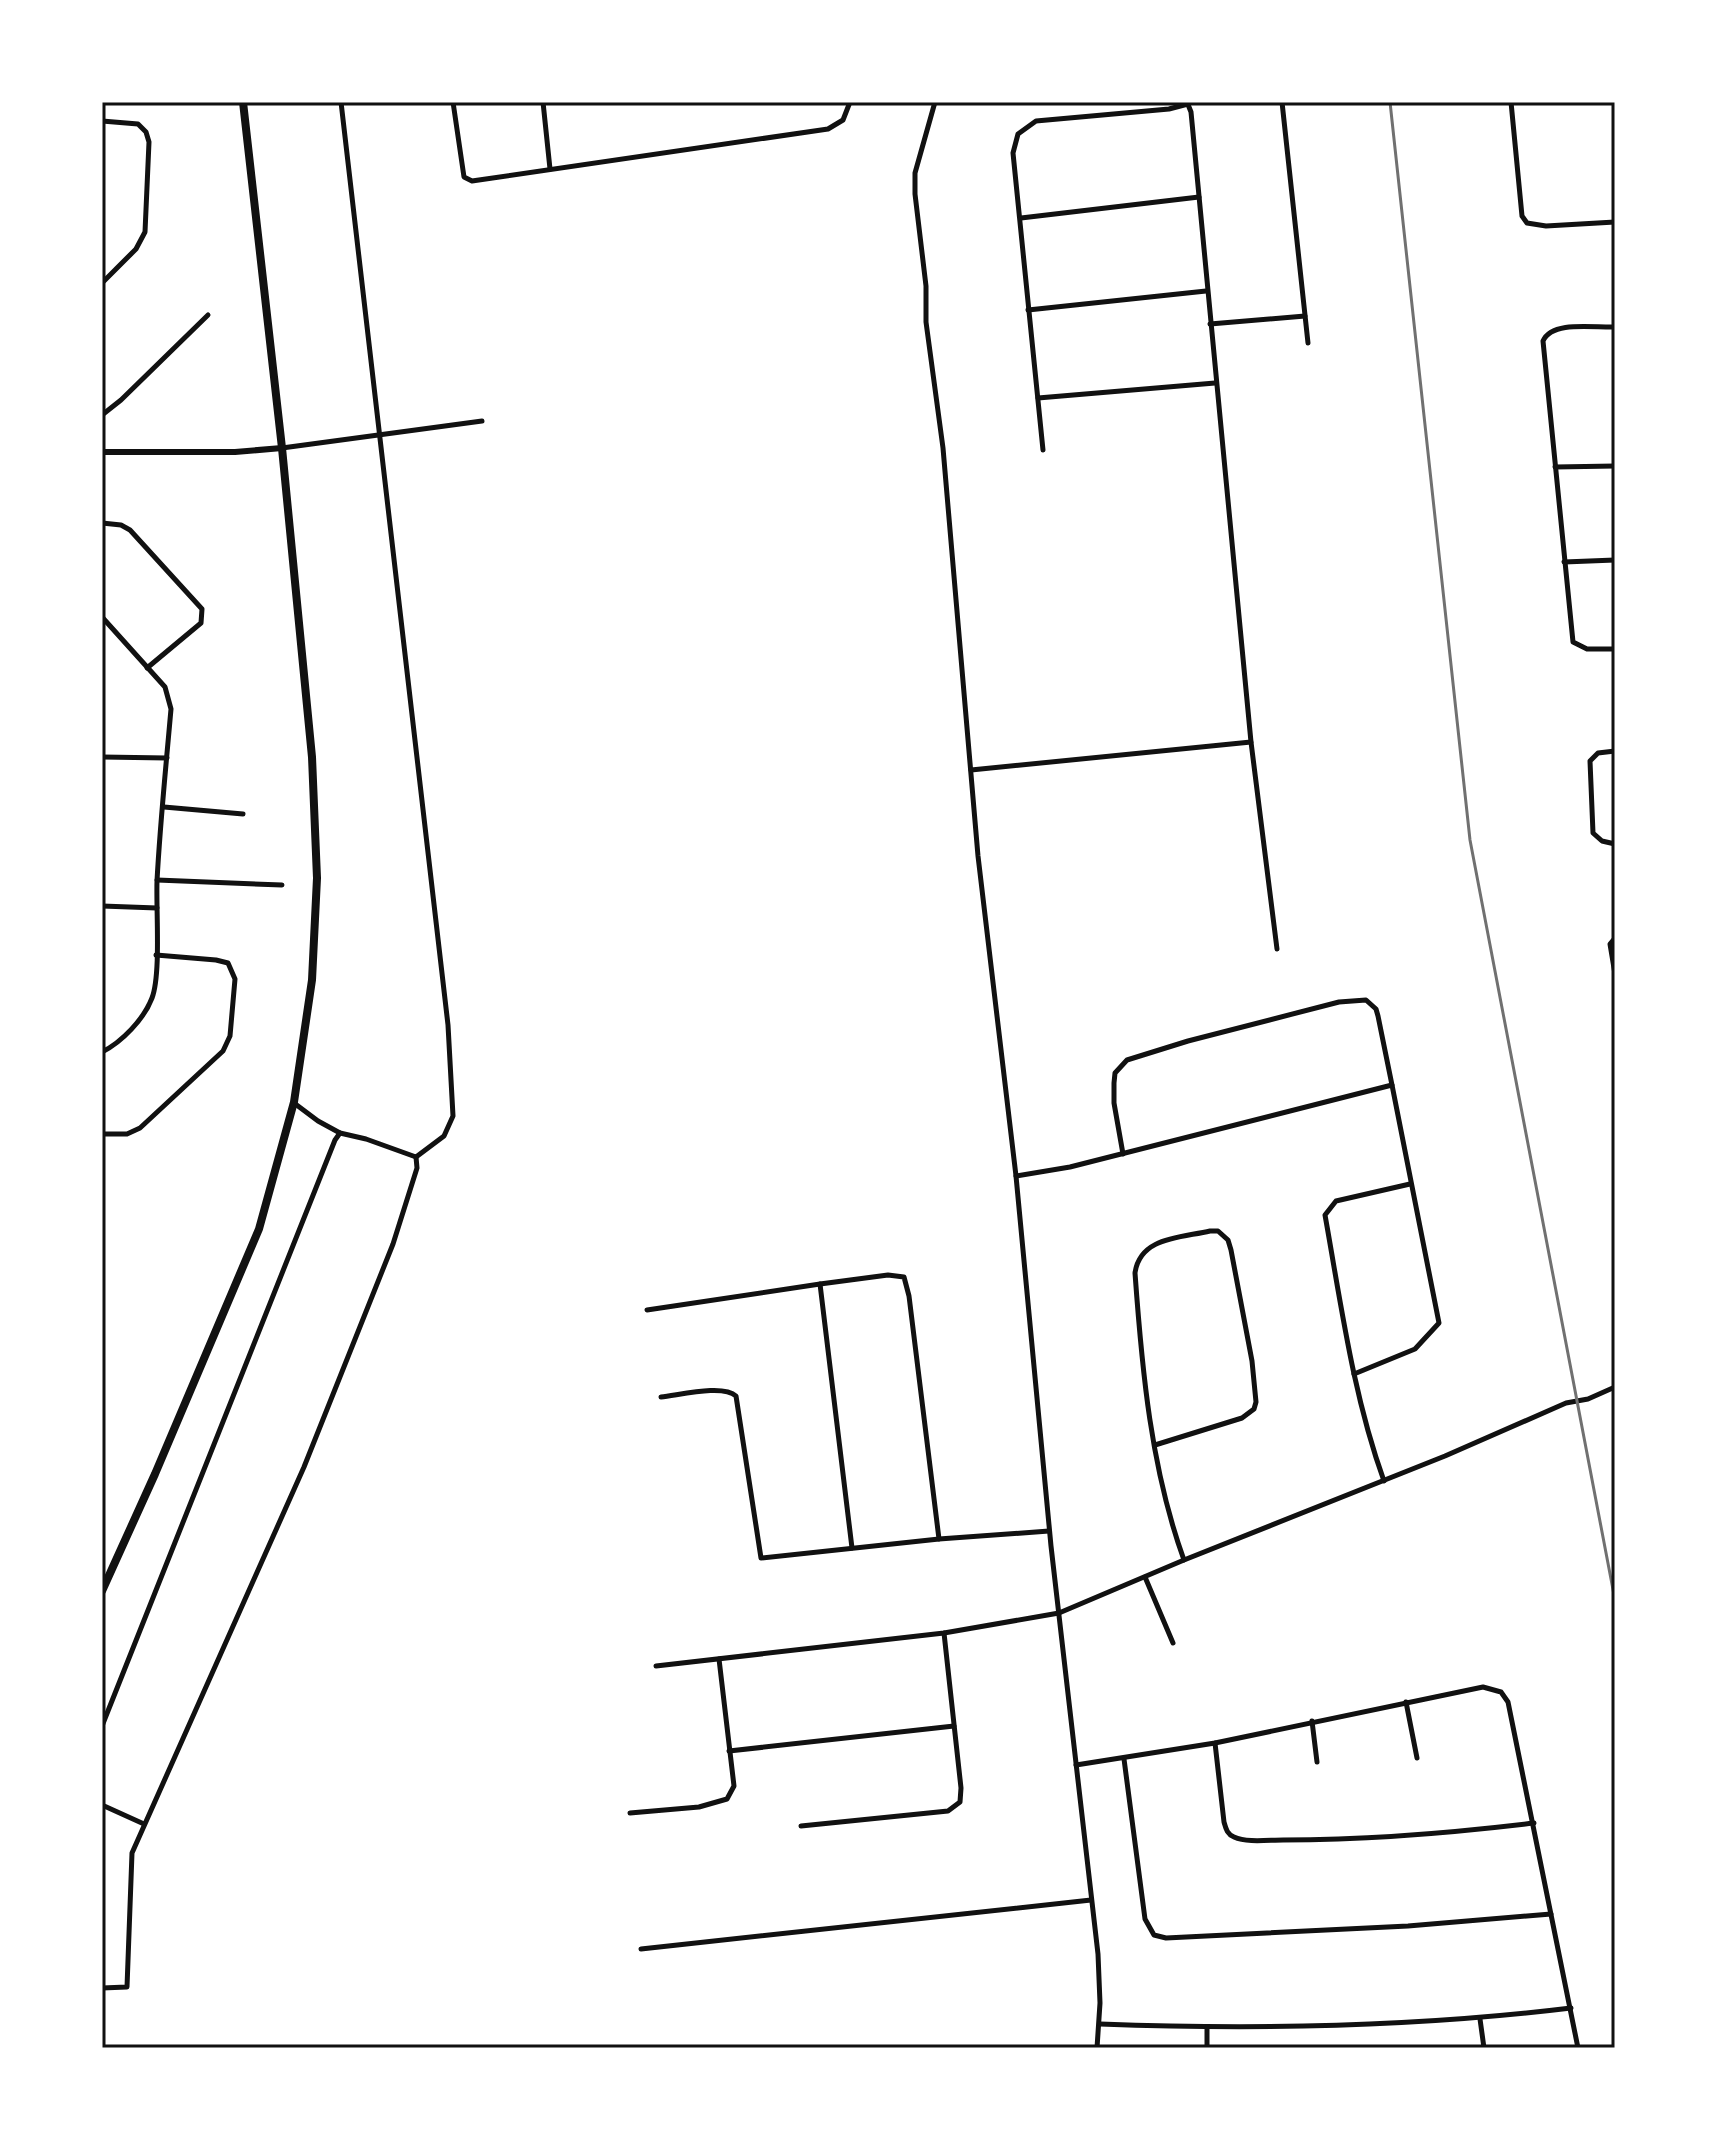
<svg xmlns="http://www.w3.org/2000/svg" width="1717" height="2150" font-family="Arial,sans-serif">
	<rect width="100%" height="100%" fill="#fff"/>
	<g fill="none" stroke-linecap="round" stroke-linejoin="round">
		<g stroke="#111" stroke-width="5">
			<polyline points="341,102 448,1025 453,1116 444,1136 416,1157"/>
			<polyline points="453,102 464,177 472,181 828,129 843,120 850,102"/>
			<polyline points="543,102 550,169"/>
			<polyline points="935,102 915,173 915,194 926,286 926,322 943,448 978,856 1016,1176 1051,1546 1098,1954 1100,2003 1097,2048"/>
			<polyline points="1187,102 1191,112 1251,742 1277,949"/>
			<polyline points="1282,102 1308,343"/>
			<polyline points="1511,102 1522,216 1527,223 1546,226 1615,222"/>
			<polyline points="1615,102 1615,105"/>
			<polyline points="102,121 138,124 146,132 149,142 145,232 136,249 102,283"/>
			<polyline points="1021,218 1199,197"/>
			<polyline points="1028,310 1206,291"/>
			<polyline points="1210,324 1305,316"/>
			<path d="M1615,327c-20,1 -63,-7 -72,14l30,301 14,7h28"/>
			<polyline points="1038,398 1215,383"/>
			<polyline points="102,415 121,400 208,315"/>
			<polyline points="282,448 482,421"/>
			<polyline points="1043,450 1013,153 1018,134 1036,121 1169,109 1188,104"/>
			<polyline points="1555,467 1615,466"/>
			<polyline points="102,523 121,525 130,530 202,609 201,623 147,668"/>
			<polyline points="1564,562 1615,560"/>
			<path d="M102,617l63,70 6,22c-5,57 -11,115 -14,172 -1,30 4,93 -5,117 -8,21 -30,44 -50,54"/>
			<polyline points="1615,751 1598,753 1590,761 1593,833 1602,841 1615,844"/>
			<polyline points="102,757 167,758"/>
			<polyline points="971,770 1251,742"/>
			<polyline points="164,807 243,814"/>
			<polyline points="157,880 282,885"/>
			<polyline points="102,906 157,908"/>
			<polyline points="1615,938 1610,944 1615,974"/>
			<polyline points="294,1103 318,1121 340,1133 366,1139 416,1157"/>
			<polyline points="102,1134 127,1134 140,1128 223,1051 230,1036 235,979 228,963 216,960 156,955"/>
			<polyline points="1123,1154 1114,1103 1114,1083 1115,1073 1127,1060 1188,1041 1339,1002 1366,1000 1376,1009 1378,1016 1392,1085"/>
			<polyline points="1016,1176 1070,1167 1392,1085 1439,1323 1415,1349 1354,1374"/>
			<polyline points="820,1284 852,1548"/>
			<polyline points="647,1310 820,1284 888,1275 904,1277 909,1296 939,1539"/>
			<path d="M661,1397c19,-2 62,-13 75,-1l25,162 178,-19 110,-8"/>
			<path d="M1155,1445l87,-27 12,-9 2,-7 -4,-41 -21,-111 -3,-10 -10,-9h-8c-30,7 -70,6 -75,42 7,97 16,196 49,287"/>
			<path d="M1384,1481c-31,-86 -43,-177 -59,-266l11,-14 74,-17"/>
			<polyline points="1145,1577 1173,1643"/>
			<polyline points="656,1666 944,1633 1059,1613 1184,1560 1445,1456 1566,1403 1588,1399 1615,1387"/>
			<polyline points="1406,1702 1417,1758"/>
			<polyline points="1312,1721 1317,1762"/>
			<polyline points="102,1726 335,1140 340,1133"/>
			<path d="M1215,1743l9,79c2,7 3,12 10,15 13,6 34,3 49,3 83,0 168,-7 251,-17"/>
			<polyline points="729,1751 954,1726"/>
			<polyline points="1124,1759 1145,1919 1154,1935 1166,1938 1408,1926 1551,1914"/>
			<polyline points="1076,1765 1215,1743 1483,1687 1501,1692 1508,1702 1578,2048"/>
			<polyline points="102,1805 144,1824"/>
			<polyline points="630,1813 699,1807 727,1799 734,1786 719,1659"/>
			<polyline points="801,1826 948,1811 960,1802 961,1788 944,1633"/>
			<polyline points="641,1949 1091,1900"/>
			<polyline points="102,1988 127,1987 132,1853 304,1467 393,1244 417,1168 416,1157"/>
			<polyline points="1480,2019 1484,2048"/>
			<path d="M1100,2024c157,6 315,3 471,-16"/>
			<polyline points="1207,2028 1207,2048"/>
		</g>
		<polyline stroke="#111" stroke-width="6" points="102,452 235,452 282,448"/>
		<polyline stroke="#111" stroke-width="8" points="102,1591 155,1474 259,1229 294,1102 312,980 317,878 312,757 282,448 243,102"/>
		<polyline stroke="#707070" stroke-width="3" points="1390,102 1470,840 1615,1600"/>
	</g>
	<rect width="1717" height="2150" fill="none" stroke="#ffffff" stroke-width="208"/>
	<rect x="104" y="104" width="1509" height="1942" fill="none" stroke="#111" stroke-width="3"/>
</svg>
